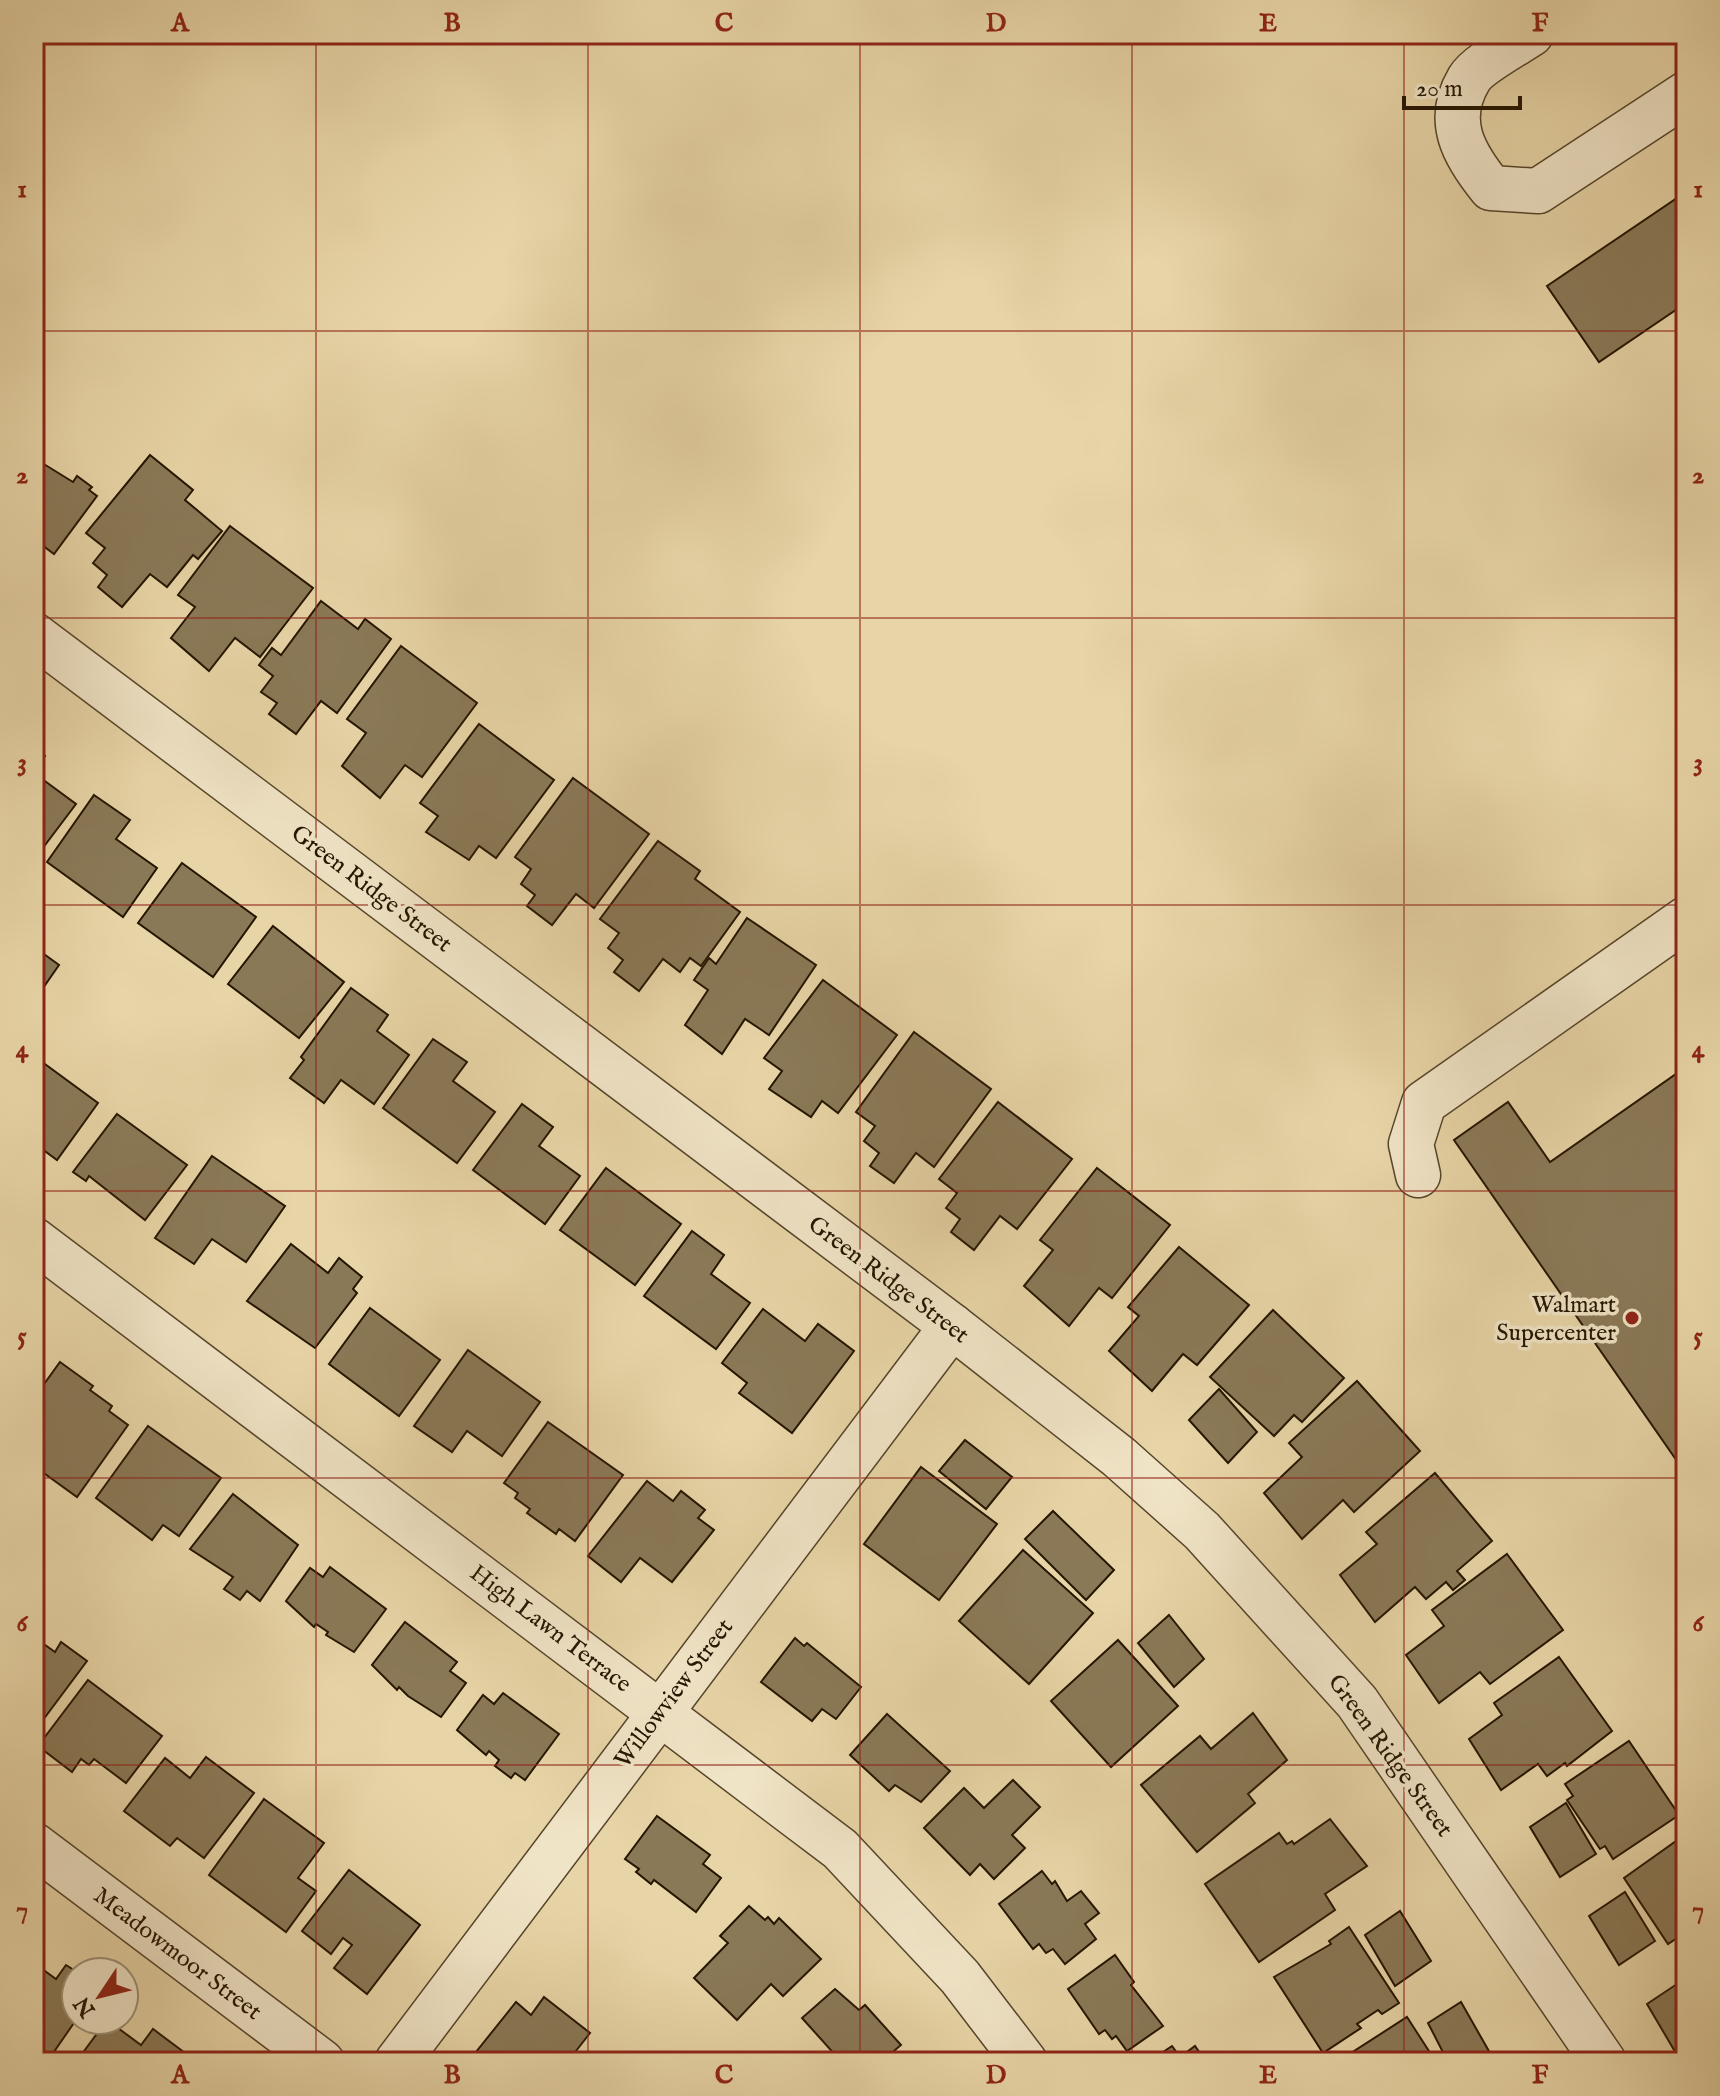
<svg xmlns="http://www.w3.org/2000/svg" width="1720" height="2096" font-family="'IM FELL English',serif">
	<rect width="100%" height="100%" fill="#e8d5a7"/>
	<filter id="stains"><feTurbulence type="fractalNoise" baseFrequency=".0025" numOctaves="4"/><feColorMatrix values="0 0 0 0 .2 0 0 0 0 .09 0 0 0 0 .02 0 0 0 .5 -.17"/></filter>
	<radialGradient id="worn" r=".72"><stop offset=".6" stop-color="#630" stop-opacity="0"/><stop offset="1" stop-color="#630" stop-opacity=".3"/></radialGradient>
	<g fill="#8a7957" stroke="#241501" stroke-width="2">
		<polygon points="1686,192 1686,303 1599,362 1547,286"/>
		<polygon points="150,455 193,490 185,500 222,531 198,559 193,555 167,587 150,574 122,607 98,587 107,575 93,563 105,548 86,533"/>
		<polygon points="34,458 73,482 77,476 92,487 89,490 97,496 54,554 34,539"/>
		<polygon points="230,526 313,588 260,657 235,638 209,671 171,638 195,607 178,595"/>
		<polygon points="321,601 358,629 365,619 391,639 337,713 321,701 296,734 269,714 277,703 261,692 273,676 259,665 272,648 281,655"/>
		<polygon points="401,646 477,703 422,777 405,765 380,798 342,766 366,733 347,719"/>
		<polygon points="479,724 554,780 496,858 479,846 469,860 426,832 438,816 420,803"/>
		<polygon points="34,747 45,756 34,771"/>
		<polygon points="34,773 76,804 36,857 34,856"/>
		<polygon points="573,778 649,834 594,908 576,894 552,925 527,906 535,895 521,884 531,869 515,857"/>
		<polygon points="94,795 130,820 116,839 157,868 123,917 47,862"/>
		<polygon points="658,841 700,871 695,879 740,912 701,966 690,958 680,972 663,959 639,991 614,972 623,960 608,948 619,933 600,919"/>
		<polygon points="182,863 256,917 213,977 138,923"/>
		<polygon points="747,918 816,965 769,1035 745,1019 722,1054 685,1025 708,990 694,980 709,958 716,964"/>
		<polygon points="273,926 344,982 299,1038 228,984"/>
		<polygon points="37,949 59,965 34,1001 34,954"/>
		<polygon points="823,980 897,1035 838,1113 822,1101 811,1117 769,1089 782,1071 764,1058"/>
		<polygon points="351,988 388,1015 377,1031 409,1055 374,1104 341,1080 324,1103 290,1078 304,1060 301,1057"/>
		<polygon points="914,1032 991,1089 934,1167 916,1153 894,1183 870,1166 879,1153 864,1141 875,1126 856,1112"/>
		<polygon points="433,1039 467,1062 453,1081 495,1112 457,1163 383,1108"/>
		<polygon points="34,1056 98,1103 57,1160 34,1143"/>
		<polygon points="1686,1067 1686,1474 1454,1140 1508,1102 1550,1162"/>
		<polygon points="998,1102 1072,1159 1017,1229 1000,1216 974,1250 951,1232 960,1219 946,1208 957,1193 939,1179"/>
		<polygon points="522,1104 553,1127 539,1146 580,1176 545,1224 473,1170"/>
		<polygon points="117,1114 187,1165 145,1220 89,1176 86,1181 73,1172"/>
		<polygon points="212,1156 285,1206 246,1262 212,1239 194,1264 155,1238"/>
		<polygon points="606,1168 681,1224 635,1285 560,1230"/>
		<polygon points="1097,1168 1170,1225 1112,1298 1099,1288 1069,1326 1024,1286 1053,1250 1040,1240"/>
		<polygon points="692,1231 724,1255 711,1274 750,1303 716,1349 644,1296"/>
		<polygon points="291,1244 328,1273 339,1258 362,1277 353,1289 357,1293 315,1348 247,1301"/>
		<polygon points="1179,1247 1249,1305 1197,1365 1183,1354 1152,1391 1109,1351 1139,1316 1128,1307"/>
		<polygon points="370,1308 440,1360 399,1416 329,1364"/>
		<polygon points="763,1309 805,1341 818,1324 854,1351 792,1433 739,1393 747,1383 722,1363"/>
		<polygon points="1273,1310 1344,1378 1302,1422 1294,1415 1274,1436 1210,1377"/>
		<polygon points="468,1350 540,1402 502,1456 467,1431 452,1452 414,1426"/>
		<polygon points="60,1362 93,1386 90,1390 112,1406 109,1411 128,1425 77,1497 34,1466 34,1398"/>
		<polygon points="1357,1381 1420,1451 1354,1512 1343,1500 1302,1539 1264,1493 1302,1457 1289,1443"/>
		<polygon points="1219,1389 1257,1432 1228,1463 1189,1420"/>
		<polygon points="548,1422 623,1475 575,1541 559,1529 556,1534 527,1513 530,1509 515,1498 518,1493 504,1483"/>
		<polygon points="148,1426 221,1478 179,1536 163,1525 152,1540 96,1498"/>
		<polygon points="965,1440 1012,1477 986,1509 939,1471"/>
		<polygon points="921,1467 997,1524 939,1600 864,1544"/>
		<polygon points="1435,1473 1492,1541 1457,1571 1465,1580 1453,1590 1446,1582 1426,1599 1415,1587 1375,1622 1340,1575 1377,1544 1366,1532"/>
		<polygon points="647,1481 673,1501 681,1491 705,1510 698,1518 714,1530 672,1582 640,1558 621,1582 588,1556"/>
		<polygon points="233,1494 298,1545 260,1601 247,1591 240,1600 224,1589 233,1577 190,1549"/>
		<polygon points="1053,1511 1114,1570 1086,1600 1025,1539"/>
		<polygon points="1023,1550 1093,1613 1029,1684 959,1621"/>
		<polygon points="1507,1554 1563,1630 1490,1684 1480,1672 1439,1703 1406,1655 1444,1626 1432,1610"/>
		<polygon points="330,1567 386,1609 354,1652 326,1635 328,1632 316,1624 314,1627 286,1601 310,1568 323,1577"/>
		<polygon points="1169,1615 1204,1659 1174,1687 1138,1643"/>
		<polygon points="405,1622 457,1662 450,1671 466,1683 441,1717 408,1696 399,1687 397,1690 372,1665"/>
		<polygon points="34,1637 55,1652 61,1642 87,1661 34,1732"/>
		<polygon points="795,1638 804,1646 807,1643 861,1687 836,1719 822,1709 812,1721 761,1682"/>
		<polygon points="1118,1640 1178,1706 1111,1767 1051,1701"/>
		<polygon points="1559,1657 1612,1731 1567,1766 1565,1763 1547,1776 1538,1764 1501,1790 1469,1739 1502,1715 1494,1703"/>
		<polygon points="88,1680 162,1736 126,1783 94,1759 89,1765 81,1759 72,1772 38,1746"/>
		<polygon points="503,1693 559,1734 525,1780 515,1773 511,1778 495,1766 499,1760 489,1751 486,1755 457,1730 483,1695 494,1704"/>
		<polygon points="1253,1713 1287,1760 1248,1794 1255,1803 1197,1852 1141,1785 1200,1736 1211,1749"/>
		<polygon points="887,1714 950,1771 921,1802 895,1785 889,1791 850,1755"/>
		<polygon points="1629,1741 1679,1815 1613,1859 1605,1846 1600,1849 1567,1800 1573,1796 1565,1784"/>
		<polygon points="206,1757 254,1793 204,1858 177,1838 170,1846 124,1811 165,1758 190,1778"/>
		<polygon points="1013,1780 1040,1807 1012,1835 1025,1848 994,1879 980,1864 970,1875 924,1828 964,1788 984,1808"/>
		<polygon points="264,1799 324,1843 298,1878 316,1891 286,1932 209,1875"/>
		<polygon points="1566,1803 1596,1854 1560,1877 1530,1827"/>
		<polygon points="657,1816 710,1855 703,1864 721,1878 696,1912 654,1880 651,1884 636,1872 639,1869 625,1859"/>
		<polygon points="1330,1819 1367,1866 1325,1894 1335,1910 1259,1962 1205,1884 1279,1833 1287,1844 1292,1841 1294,1844"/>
		<polygon points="1686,1834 1686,1932 1668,1944 1624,1878"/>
		<polygon points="349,1870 420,1925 367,1994 334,1968 352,1945 343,1938 331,1954 302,1931"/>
		<polygon points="1042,1871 1052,1884 1055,1881 1067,1901 1081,1891 1099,1913 1085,1924 1096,1939 1065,1964 1053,1949 1046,1953 1039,1944 1033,1949 999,1904"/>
		<polygon points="1625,1892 1655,1941 1619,1965 1589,1916"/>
		<polygon points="749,1906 765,1920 768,1917 774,1924 779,1918 821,1959 783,1996 771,1984 737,2020 694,1978 728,1943 720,1936"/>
		<polygon points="1400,1911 1431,1961 1395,1986 1365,1935"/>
		<polygon points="1349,1927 1399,2003 1382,2014 1378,2010 1357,2024 1361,2028 1323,2053 1274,1977 1331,1944 1329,1941"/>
		<polygon points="1115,1955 1134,1982 1131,1985 1163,2026 1127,2051 1116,2036 1112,2039 1105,2030 1099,2034 1068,1989"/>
		<polygon points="34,1963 56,1979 66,1965 77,1972 76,2020 51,2056 34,2044"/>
		<polygon points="1686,1978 1686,2049 1677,2055 1647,2004"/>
		<polygon points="835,1989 859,2010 865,2005 901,2045 881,2062 835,2062 838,2058 802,2018"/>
		<polygon points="544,1997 590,2033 576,2051 590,2062 468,2062 516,2002 531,2015"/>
		<polygon points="1461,2002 1490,2053 1477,2062 1448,2062 1428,2023"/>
		<polygon points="1407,2017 1436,2062 1337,2062"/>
		<polygon points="107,2020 141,2045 153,2029 185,2053 179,2062 76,2062"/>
		<polygon points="1172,2046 1180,2057 1195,2046 1206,2062 1148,2062"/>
	</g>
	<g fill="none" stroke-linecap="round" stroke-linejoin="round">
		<g stroke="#55452a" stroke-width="47">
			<g id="minor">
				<path d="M1531,34c-15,10 -54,31 -62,45 -25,42 -5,76 22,109l47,3 148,-97"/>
				<polyline points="34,635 952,1326 1119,1457 1202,1531 1357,1702 1604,2062"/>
				<polyline points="1418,1175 1411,1144 1424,1103 1686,919"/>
				<polyline points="34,1240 840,1849 960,1977 1025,2062"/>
				<polyline points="34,1845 322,2062"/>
				<polyline points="397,2062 952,1326"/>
			</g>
		</g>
		<use href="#minor" stroke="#f0e4c6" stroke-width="44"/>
	</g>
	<path fill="none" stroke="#8f2418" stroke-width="2" stroke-opacity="0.55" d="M316,34v2028M588,34v2028M860,34v2028M1132,34v2028M1404,34v2028M34,331h1652M34,618h1652M34,905h1652M34,1191h1652M34,1478h1652M34,1765h1652"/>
	<circle fill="#8f2418" stroke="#f0e4c6" stroke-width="3" cx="1632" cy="1318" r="8"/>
	<g text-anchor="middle" stroke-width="7" stroke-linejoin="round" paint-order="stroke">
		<g font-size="24" fill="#241501" stroke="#f0e4c6">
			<text transform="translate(372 888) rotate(37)" y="8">Green Ridge Street</text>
			<text transform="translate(889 1279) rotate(37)" y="8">Green Ridge Street</text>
			<text transform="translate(551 1628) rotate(37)" y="8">High Lawn Terrace</text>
			<text transform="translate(673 1693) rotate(-53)" y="8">Willowview Street</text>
			<text transform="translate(1391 1755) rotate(54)" y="8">Green Ridge Street</text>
			<text transform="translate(178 1953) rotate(37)" y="8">Meadowmoor Street</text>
		</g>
		<g font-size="24" fill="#241501" stroke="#f0e4c6" text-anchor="end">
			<text x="1616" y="1312">Walmart<tspan x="1616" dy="28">Supercenter</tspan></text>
		</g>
	</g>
	<rect width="1720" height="2096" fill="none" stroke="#e8d5a7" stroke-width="88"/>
	<g transform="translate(100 1996) rotate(235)"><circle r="38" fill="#f0e4c6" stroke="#9e9177" stroke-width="2"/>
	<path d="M0-6L14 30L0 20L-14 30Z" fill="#8f2418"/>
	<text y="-12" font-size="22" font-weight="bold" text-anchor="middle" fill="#241501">N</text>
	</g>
	<path d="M1404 96v12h116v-12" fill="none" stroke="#241501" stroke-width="4"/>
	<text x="1416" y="96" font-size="24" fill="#241501" stroke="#f0e4c6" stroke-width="6" paint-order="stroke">20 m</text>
	<rect x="44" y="44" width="1632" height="2008" fill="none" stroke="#8f2418" stroke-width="3"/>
	<g font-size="26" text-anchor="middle" font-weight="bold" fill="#8f2418">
		<text x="180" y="31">A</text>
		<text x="452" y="31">B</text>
		<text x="724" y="31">C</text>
		<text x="996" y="31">D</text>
		<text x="1268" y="31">E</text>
		<text x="1540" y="31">F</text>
		<text x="22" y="197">1</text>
		<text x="1698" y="197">1</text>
		<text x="22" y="483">2</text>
		<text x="1698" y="483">2</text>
		<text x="22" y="770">3</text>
		<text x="1698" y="770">3</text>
		<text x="22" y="1057">4</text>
		<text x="1698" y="1057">4</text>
		<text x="22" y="1344">5</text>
		<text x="1698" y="1344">5</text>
		<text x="22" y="1631">6</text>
		<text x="1698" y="1631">6</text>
		<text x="22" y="1918">7</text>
		<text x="1698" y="1918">7</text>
		<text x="180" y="2083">A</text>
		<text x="452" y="2083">B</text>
		<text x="724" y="2083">C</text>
		<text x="996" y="2083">D</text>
		<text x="1268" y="2083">E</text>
		<text x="1540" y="2083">F</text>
	</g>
	<rect width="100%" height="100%" filter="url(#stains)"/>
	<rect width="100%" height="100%" fill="url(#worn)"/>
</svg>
